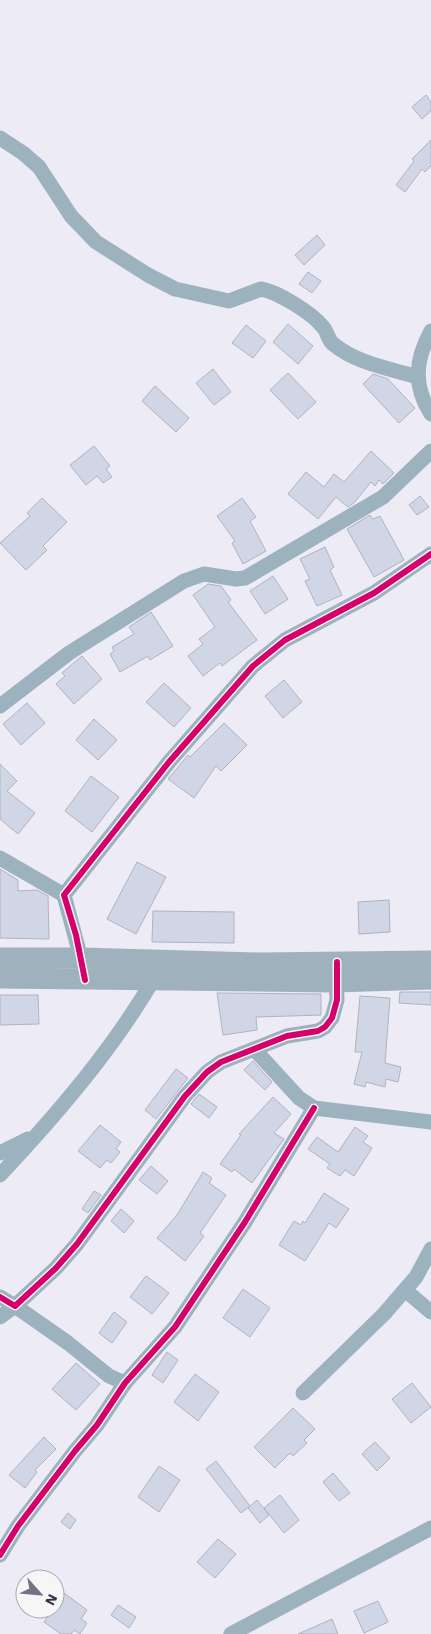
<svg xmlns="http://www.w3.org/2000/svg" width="431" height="1634" font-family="'Work Sans',sans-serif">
	<rect width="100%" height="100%" fill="#ecebf6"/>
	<g fill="#d1d6e7" stroke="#b0b2c0">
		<polygon points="426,95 431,102 431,111 422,119 412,107"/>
		<polygon points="431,140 431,166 425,172 422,169 405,192 396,185 414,161 412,159"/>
		<polygon points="317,235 325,245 304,265 295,255"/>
		<polygon points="308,272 321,281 312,293 299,284"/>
		<polygon points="288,324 313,346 298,364 273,342"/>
		<polygon points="246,325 266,341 253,358 232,343"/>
		<polygon points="213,369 231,392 214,405 196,383"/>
		<polygon points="288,373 316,402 298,419 270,390"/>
		<polygon points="373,374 388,379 415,408 399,423 363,384"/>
		<polygon points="155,386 189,418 176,432 142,401"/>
		<polygon points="94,446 110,466 106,469 112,477 103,483 97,476 86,485 70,465"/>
		<polygon points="371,451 394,473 383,484 379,480 375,486 371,482 354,503 348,507 336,497 318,519 288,494 306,472 324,487 334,474 344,482"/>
		<polygon points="420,496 429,507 417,515 409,505"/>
		<polygon points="42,498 67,522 43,546 47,550 26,570 0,543 30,516 27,513"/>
		<polygon points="242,498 256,517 250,521 266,551 243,564 232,543 235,541 217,516"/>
		<polygon points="370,515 373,519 380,516 404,560 374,577 347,529"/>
		<polygon points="325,547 334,567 330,570 342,595 317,606 305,581 310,579 300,559"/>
		<polygon points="273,576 288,599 265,614 250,591"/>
		<polygon points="208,584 221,586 231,600 228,602 257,640 222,666 220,663 203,676 188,656 203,644 199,639 215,627 193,595"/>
		<polygon points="151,612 173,646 150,660 148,656 120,672 110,654 114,651 112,647 134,634 129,627"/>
		<polygon points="82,656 102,679 74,704 56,684 65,676 62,673"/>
		<polygon points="284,680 302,702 283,718 265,696"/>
		<polygon points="164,683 191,708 174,727 146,702"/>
		<polygon points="27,703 45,723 21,745 3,724"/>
		<polygon points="94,719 117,740 98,760 76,740"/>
		<polygon points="224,723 247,745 221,771 216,766 194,798 168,779 188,755 190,757"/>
		<polygon points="0,764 17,781 7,791 35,813 18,834 0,819"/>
		<polygon points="91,776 119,797 92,832 65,811"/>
		<polygon points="137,862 166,877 136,934 107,919"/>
		<polygon points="0,869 18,880 18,891 37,890 48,896 49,939 0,938"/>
		<polygon points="389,900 390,932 359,934 358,902"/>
		<polygon points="153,911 234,912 234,943 152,942"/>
		<polygon points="400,992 431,992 431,1005 399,1003"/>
		<polygon points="217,993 321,994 321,1015 256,1017 257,1030 223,1035"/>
		<polygon points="0,995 38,995 39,1024 0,1025"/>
		<polygon points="360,996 390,998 385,1063 401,1067 398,1082 386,1079 385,1087 366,1082 365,1087 354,1084 362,1052 355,1052"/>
		<polygon points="253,1061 272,1082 265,1090 244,1070"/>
		<polygon points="176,1069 188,1078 156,1119 145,1110"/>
		<polygon points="199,1094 217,1107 209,1118 191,1104"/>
		<polygon points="273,1097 291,1114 274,1133 284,1139 252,1183 234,1169 232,1172 220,1164 241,1135 239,1134"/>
		<polygon points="100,1125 121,1142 116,1149 120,1152 111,1163 107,1160 100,1168 78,1151"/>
		<polygon points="355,1127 368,1136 363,1142 372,1148 354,1176 345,1170 340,1176 327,1168 330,1164 308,1149 317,1137 338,1152"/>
		<polygon points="151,1166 168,1181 157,1194 139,1180"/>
		<polygon points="203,1172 212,1178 209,1183 226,1195 200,1233 204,1236 185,1261 157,1238 177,1215"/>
		<polygon points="94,1191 101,1195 88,1213 82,1209"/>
		<polygon points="324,1193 349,1209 336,1228 329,1223 305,1261 279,1245 294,1221 301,1225 303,1221 305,1223"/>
		<polygon points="121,1209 134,1221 124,1233 111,1221"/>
		<polygon points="146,1276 169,1293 152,1314 130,1297"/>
		<polygon points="243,1289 270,1308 250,1337 223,1318"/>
		<polygon points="114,1312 127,1322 112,1343 99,1333"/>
		<polygon points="167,1352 178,1360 163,1383 152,1375"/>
		<polygon points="76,1363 100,1384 76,1410 52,1389"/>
		<polygon points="195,1374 219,1392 198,1421 174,1402"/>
		<polygon points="412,1383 431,1407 411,1423 392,1399"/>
		<polygon points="293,1408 315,1429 304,1440 307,1443 293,1456 290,1453 275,1468 254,1447"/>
		<polygon points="44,1437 56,1449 35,1470 37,1472 25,1488 9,1475"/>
		<polygon points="375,1442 390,1458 377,1471 362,1454"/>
		<polygon points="216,1461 250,1506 241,1513 206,1469"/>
		<polygon points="159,1466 180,1480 159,1512 138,1497"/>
		<polygon points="333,1473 350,1493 339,1501 323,1482"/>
		<polygon points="280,1495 299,1520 284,1533 264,1508"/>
		<polygon points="257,1500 269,1515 260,1523 248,1508"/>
		<polygon points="68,1513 76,1520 70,1529 61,1522"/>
		<polygon points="218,1539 236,1554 215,1578 197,1562"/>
		<polygon points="64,1593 87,1610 81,1619 87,1623 80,1634 74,1630 71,1634 61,1634 44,1622"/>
		<polygon points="378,1601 388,1622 364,1633 354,1611"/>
		<polygon points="118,1605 136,1617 129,1628 111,1615"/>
		<polygon points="332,1619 338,1634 298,1634"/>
	</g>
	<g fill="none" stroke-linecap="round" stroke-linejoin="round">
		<g stroke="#9cb2bf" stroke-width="15">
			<path d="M0,138l23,15 16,14 32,49 25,26 52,33 27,14 54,12 32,-12c17,3 51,24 62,38 4,4 5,12 9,16 23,20 58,26 86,34"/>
			<path d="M431,331c-16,29 -18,55 0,83"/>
			<polyline points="0,706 69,653 184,581 204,574 236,579 245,578 383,497 431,451"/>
			<polyline points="0,858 64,895"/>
			<polyline points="83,966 64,895 169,762 253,666 285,640 374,593 431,554"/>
			<polyline points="254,1049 299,1098 314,1108 431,1122"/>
			<polyline points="0,1153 28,1139"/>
			<path d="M0,1175c58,-62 114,-127 156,-200"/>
			<polyline points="405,1290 431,1312"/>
			<polyline points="0,1297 15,1306 56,1268 77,1244 185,1096 207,1072 221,1062 287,1036 318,1031 325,1027 332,1018 337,1000 336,974"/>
			<polyline points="0,1317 15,1306 68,1343 109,1376 125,1383"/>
			<polyline points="303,1393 384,1314 416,1277 431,1249"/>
			<polyline points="0,1555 18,1526 75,1451 97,1425 125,1383 175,1327 245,1222 314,1108"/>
			<polyline points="231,1634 431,1528"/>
		</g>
		<g stroke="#a0b1be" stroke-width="21">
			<polyline points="0,958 81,958 260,963 431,961"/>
			<polyline points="0,978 335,982 431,979"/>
		</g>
		<g stroke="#f6f6f6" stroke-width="9">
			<g id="cycleway">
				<polyline points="85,980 76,935 64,895 169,762 253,666 285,640 374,593 431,554"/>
				<polyline points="0,1297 15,1306 56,1268 77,1244 185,1096 207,1072 221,1062 287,1036 318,1031 325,1027 332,1018 337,1000 337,962"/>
				<polyline points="0,1555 18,1526 75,1451 97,1425 125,1383 175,1327 245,1222 314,1108"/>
			</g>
		</g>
		<use href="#cycleway" stroke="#d6006c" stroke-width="6"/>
	</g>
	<g transform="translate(40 1594) rotate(117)"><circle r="24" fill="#f6f6f6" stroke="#a8a8af"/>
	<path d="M0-4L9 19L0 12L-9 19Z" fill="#747383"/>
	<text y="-8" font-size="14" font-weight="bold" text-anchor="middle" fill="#343245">N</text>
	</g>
</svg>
